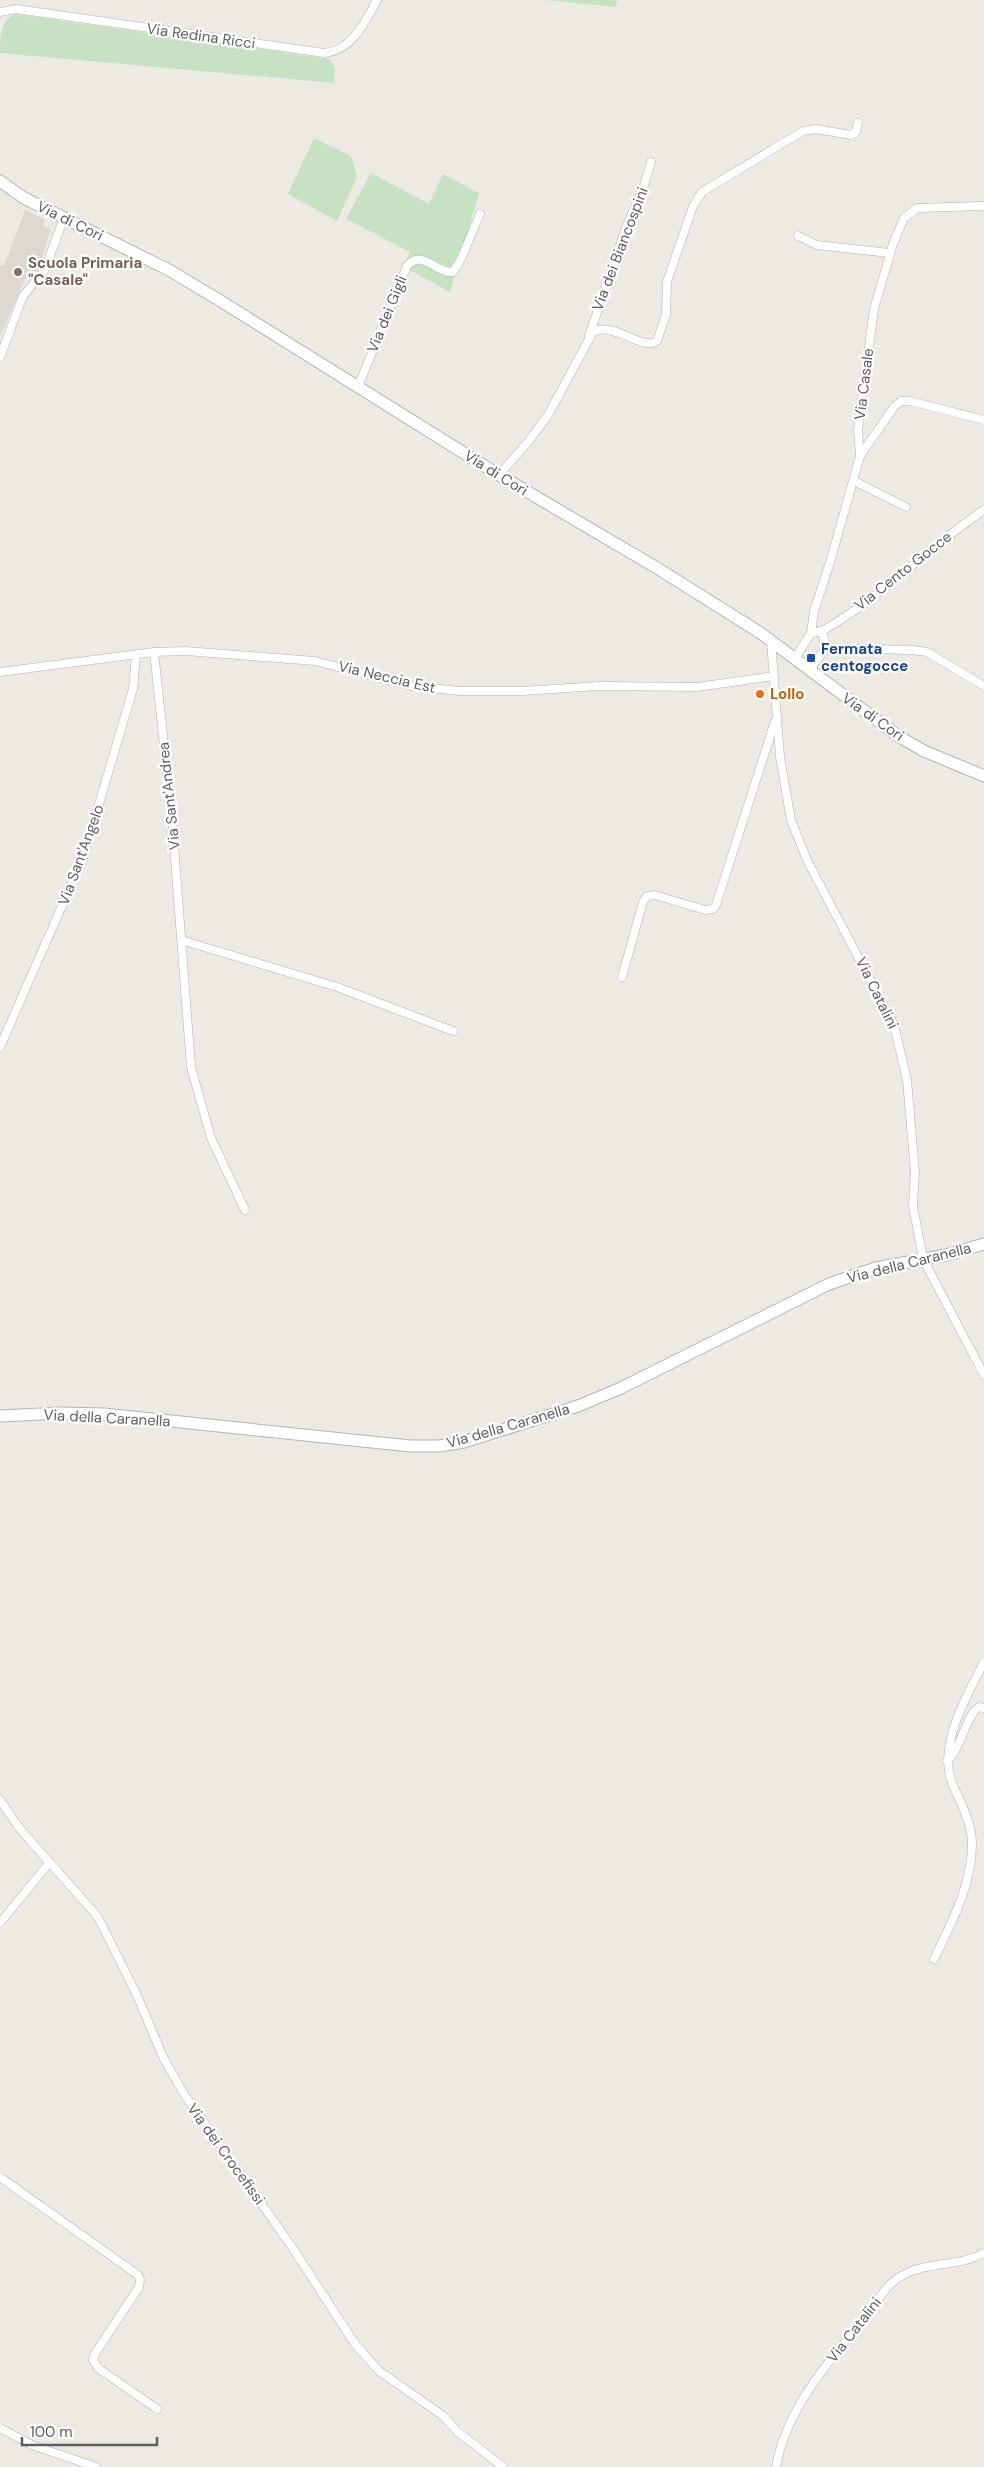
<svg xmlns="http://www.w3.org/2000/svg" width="984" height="2467" font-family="'DM Sans',sans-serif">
	<rect width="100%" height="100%" fill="#edeae4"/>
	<polygon fill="#ddd9d2" points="25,210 44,219 44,226 51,229 38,270 25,279 0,337 0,265 4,266"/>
	<g fill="#c6e2c3">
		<polygon points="545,0 617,0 616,7"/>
		<path d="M15,14l314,45 6,8 -1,16 -334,-30c0,-14 0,-32 15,-39z"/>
		<polygon points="314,138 351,156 357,177 337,221 288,194"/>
		<polygon points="371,173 429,204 443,174 479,193 450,292 404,267 410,252 346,219"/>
	</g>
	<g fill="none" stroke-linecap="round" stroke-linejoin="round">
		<g stroke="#afb2b5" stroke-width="9">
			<g id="street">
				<path d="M0,12l16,-3 308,44c29,-3 41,-31 53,-53"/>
				<polyline points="798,236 817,245 889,253"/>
				<polyline points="589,336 624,233 644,185 651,162"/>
				<polyline points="0,357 23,296 44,271 64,218"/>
				<path d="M358,387l49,-121c15,-18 29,8 46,6l8,-13 19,-45"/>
				<polyline points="860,456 894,407 901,401 909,401 984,420"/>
				<path d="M499,475l29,-33 20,-27 45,-83c21,-11 51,20 64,9l9,-26 1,-33 26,-76 9,-14 101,-61 13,-2 35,6 5,-3 2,-9"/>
				<polyline points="854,481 906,507"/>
				<path d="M822,631c59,-33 106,-84 162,-121"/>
				<polyline points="811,633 814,611 831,559 860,456 858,430 874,309 893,244 904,218 917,208 984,206"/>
				<polyline points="771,641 780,757 791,820 807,860 894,1025 907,1080 915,1172 913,1206 923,1259 984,1375"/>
				<polyline points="826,648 912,650 927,652 984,686"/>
				<polyline points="154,652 172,819 191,1067 211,1138 245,1210"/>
				<polyline points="795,658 811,633 822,631 826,648 810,670"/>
				<polyline points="0,672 154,652 186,651 315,661 411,686 459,691 522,691 599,686 697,687 774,676"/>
				<polyline points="181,940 337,987 453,1031"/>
				<polyline points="622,977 643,902 647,896 655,895 705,910 713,909 716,905 775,721"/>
				<polyline points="0,1047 83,858 133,689 136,655"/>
				<path d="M947,1761c14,-12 20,-48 32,-54l5,1"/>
				<polyline points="0,1800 20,1829 98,1917 136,1993 164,2059 184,2094 292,2247 355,2344 379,2371 442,2415 458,2432 503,2467"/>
				<polyline points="0,1923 49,1863"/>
				<path d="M934,1959c17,-35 38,-74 38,-115 0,-23 -13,-43 -21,-64 -12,-37 16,-85 33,-118"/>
				<polyline points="0,2177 138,2275 140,2280 139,2287 96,2352 93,2360 98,2368 157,2409"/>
				<polyline points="0,2428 32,2445 96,2467"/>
				<path d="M776,2467c10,-58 53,-106 89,-150 12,-15 21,-33 38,-42 26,-14 56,-8 81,-22"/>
			</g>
		</g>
		<g stroke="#b0b4b8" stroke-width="13">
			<g id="secondary">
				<polyline points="0,181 24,198 169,270 219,300 499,475 657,568 759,632 898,736 924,751 984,776"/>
				<polyline points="0,1416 61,1413 104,1414 410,1446 439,1446 464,1442 578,1406 621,1388 829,1284 876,1268 946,1255 984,1244"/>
			</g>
		</g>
		<use href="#street" stroke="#fff" stroke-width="8"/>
		<use href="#secondary" stroke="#fff" stroke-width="11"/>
	</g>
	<circle fill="#8d6e63" stroke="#fff" stroke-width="2" cx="18" cy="272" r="5"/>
	<rect fill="#1a4fb4" stroke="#fff" stroke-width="2" x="806" y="653" width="10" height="10" rx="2.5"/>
	<circle fill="#e8710a" stroke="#fff" stroke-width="2" cx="760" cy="694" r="5"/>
	<g text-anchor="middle" stroke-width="4.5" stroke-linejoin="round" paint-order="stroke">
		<g font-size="15" fill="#5c6063" stroke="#fff">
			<text transform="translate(201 36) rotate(8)" y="5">Via Redina Ricci</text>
			<text transform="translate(70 221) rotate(26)" y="5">Via di Cori</text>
			<text transform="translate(620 249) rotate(-69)" y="5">Via dei Biancospini</text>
			<text transform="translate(387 314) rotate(-68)" y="5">Via dei Gigli</text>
			<text transform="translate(864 384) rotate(-83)" y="5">Via Casale</text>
			<text transform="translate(496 473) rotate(32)" y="5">Via di Cori</text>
			<text transform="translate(903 571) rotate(-38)" y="5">Via Cento Gocce</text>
			<text transform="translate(387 677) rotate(13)" y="5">Via Neccia Est</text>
			<text transform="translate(873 717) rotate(35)" y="5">Via di Cori</text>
			<text transform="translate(169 796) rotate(-96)" y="5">Via Sant'Andrea</text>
			<text transform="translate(81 855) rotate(-70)" y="5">Via Sant'Angelo</text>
			<text transform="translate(877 993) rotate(64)" y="5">Via Catalini</text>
			<text transform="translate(909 1263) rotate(-14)" y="5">Via della Caranella</text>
			<text transform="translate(107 1418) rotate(3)" y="5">Via della Caranella</text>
			<text transform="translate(508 1426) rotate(-16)" y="5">Via della Caranella</text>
			<text transform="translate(226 2154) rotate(54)" y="5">Via dei Crocefissi</text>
			<text transform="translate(854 2330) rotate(-52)" y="5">Via Catalini</text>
		</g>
		<g font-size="15" font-weight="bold" fill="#785e54" stroke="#fff" text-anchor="start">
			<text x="28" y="268">Scuola Primaria<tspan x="28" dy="17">"Casale"</tspan></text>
		</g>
		<g font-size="15" font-weight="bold" fill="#164399" stroke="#fff" text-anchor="start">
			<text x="821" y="654">Fermata<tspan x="821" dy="17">centogocce</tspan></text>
		</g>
		<g font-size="15" font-weight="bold" fill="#c56008" stroke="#fff" text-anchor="start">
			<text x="770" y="699">Lollo</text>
		</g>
	</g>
	<path d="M22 2437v8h135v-8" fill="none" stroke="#5c6063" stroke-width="2.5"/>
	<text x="30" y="2437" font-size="15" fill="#5c6063" stroke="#ffffff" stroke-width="4" paint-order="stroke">100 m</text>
</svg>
